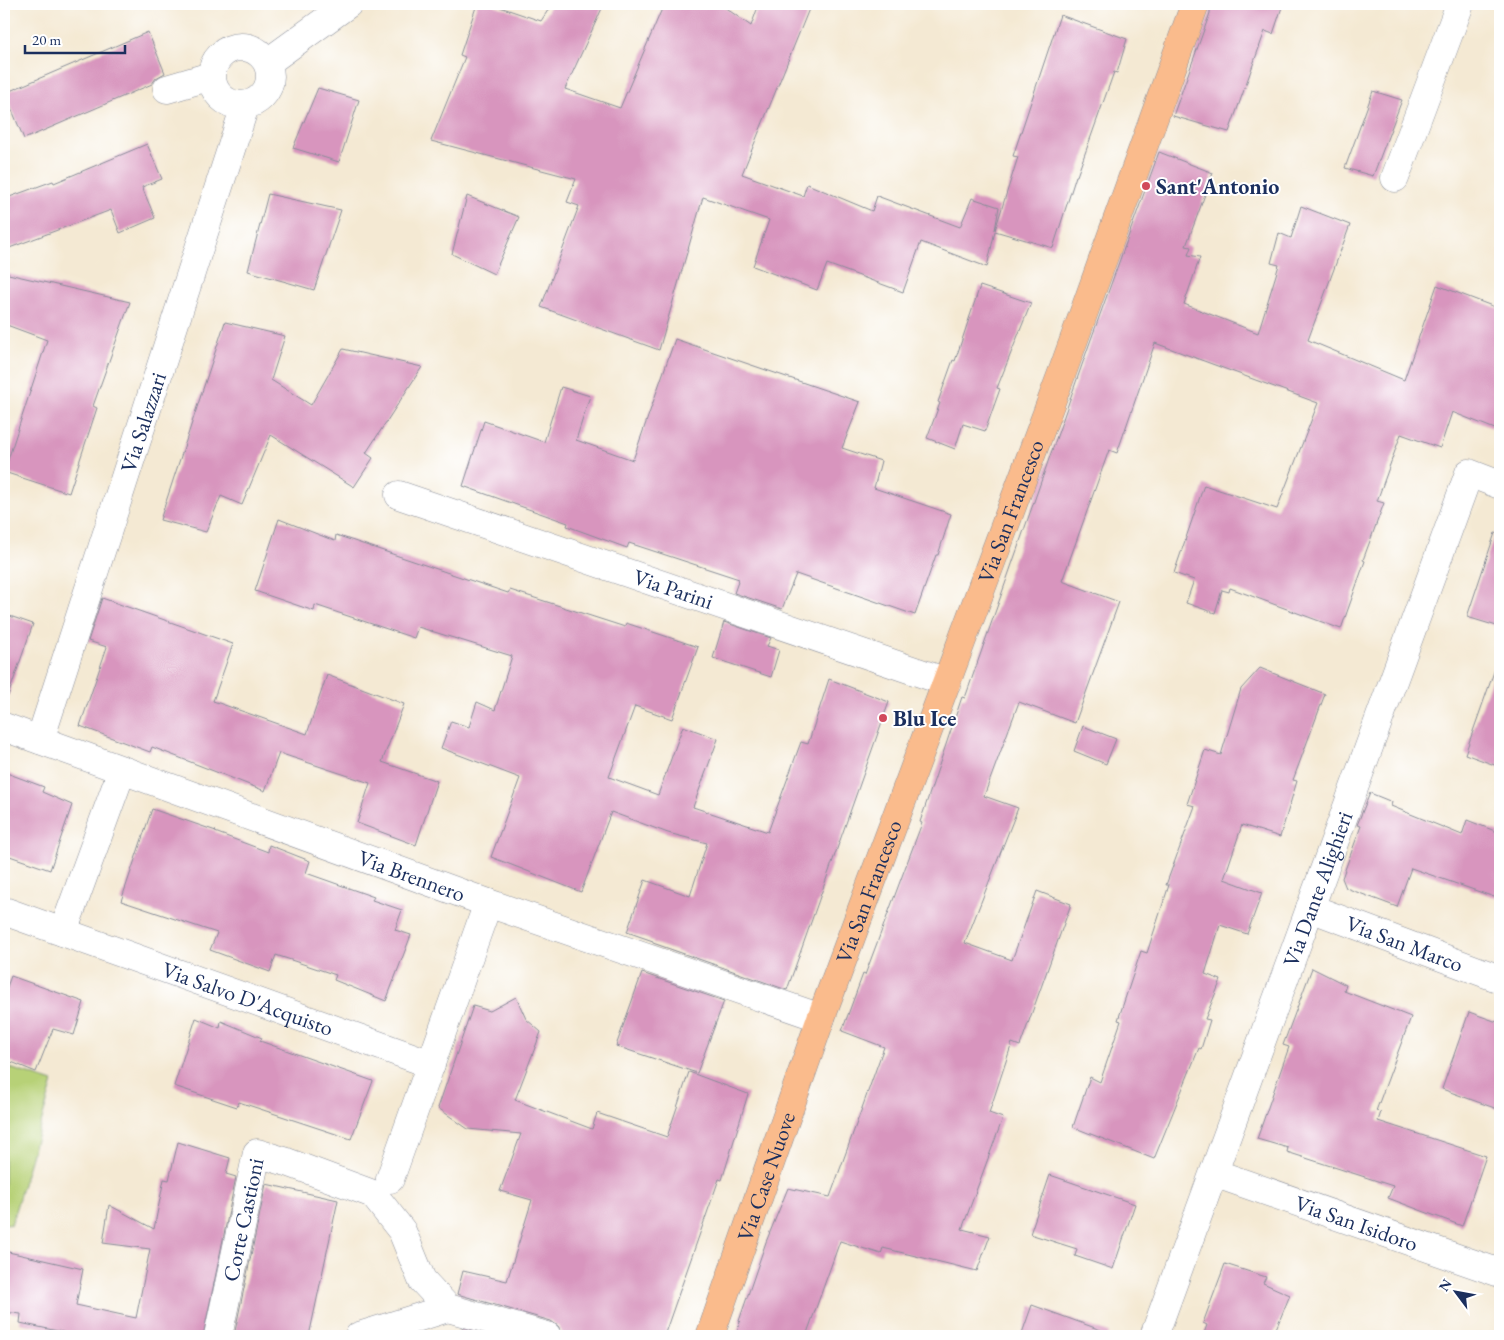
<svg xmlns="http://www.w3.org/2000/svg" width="1504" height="1340" font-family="'EB Garamond',serif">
	<rect width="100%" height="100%" fill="#fff"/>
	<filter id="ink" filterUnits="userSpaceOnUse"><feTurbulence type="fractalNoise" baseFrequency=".02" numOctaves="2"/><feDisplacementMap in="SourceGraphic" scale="10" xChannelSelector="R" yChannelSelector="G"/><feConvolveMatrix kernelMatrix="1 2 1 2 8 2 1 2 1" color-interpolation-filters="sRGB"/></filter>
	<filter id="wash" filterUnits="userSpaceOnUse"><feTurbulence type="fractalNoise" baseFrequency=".0096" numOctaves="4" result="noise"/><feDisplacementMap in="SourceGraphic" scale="20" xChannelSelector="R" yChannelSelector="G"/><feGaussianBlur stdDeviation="1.12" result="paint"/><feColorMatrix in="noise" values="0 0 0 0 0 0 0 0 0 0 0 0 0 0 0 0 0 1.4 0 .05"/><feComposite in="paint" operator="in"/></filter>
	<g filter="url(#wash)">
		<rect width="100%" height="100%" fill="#f4e9d3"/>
		<polygon fill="#b7d177" stroke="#69806a" points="4,1066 53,1082 11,1225 4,1223"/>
		<g id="blocks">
			<g fill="#d895be">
				<polygon points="477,4 491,4 541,21 552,4 604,4 565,89 620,108 664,4 720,4 751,26 759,4 811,4 742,174 803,196 807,184 872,211 877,196 960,227 972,198 999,207 995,230 1018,157 1013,156 1060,15 1127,39 1117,73 1114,72 1077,176 1076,176 1053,248 995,231 987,267 921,242 903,292 827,264 817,290 753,266 769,220 703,197 659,350 541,307 579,206 567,202 576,179 431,141 465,57 460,55"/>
				<polygon points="1210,4 1283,4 1273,34 1265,31 1229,132 1173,116 1210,13"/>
				<polygon points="148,32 165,73 156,78 152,84 24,139 5,93"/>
				<polygon points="318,88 359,100 339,162 293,148"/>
				<polygon points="1373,91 1402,100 1373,176 1345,168"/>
				<polygon points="147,144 162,179 142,187 155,218 120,233 111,210 4,250 4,199 53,181 54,183"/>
				<polygon points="1159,152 1213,173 1186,246 1191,247 1188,255 1200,257 1184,304 1258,333 1279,265 1271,263 1279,233 1291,238 1301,206 1350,225 1308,340 1404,380 1437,285 1500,309 1500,431 1452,412 1440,448 1401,434 1377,501 1384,503 1363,560 1365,561 1341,629 1230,588 1229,592 1222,590 1215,613 1186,603 1194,580 1174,573 1204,485 1277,509 1318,403 1155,343 1117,453 1109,450 1062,581 1119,602 1075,723 1019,702 984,796 1018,808 965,943 1012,960 1037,891 1071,904 1020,1046 1012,1043 989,1113 1003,1118 962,1229 990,1236 977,1271 883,1248 881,1254 840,1241 806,1336 736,1336 740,1322 739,1321 766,1242 788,1188 830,1197 884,1047 842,1031 863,974 865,975 922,823 920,822 962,697 965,698 1089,345"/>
				<polygon points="268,194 341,210 314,290 248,271"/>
				<polygon points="467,196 519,217 494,274 452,254"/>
				<polygon points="4,273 130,302 93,406 97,408 69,493 4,472 47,340 4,324"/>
				<polygon points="980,286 1031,303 997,388 1000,389 985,431 963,424 955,449 927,438 940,403 938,402 953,360 955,361"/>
				<polygon points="225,322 285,336 271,380 311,405 343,349 422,367 366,453 373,458 354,487 271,435 242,505 221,496 206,532 160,520"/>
				<polygon points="675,339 860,402 842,448 881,461 874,488 951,514 938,555 936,555 915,615 796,574 782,609 734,593 739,579 629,543 627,548 567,526 568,523 463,486 484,421 544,442 561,387 590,396 576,440 633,460"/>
				<polygon points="279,519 335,541 336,535 508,593 510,590 625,627 626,623 698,647 672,719 635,706 609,777 658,795 683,726 718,739 693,807 768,832 801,742 808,744 829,679 889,702 787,990 653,943 653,941 627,932 645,880 690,896 707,843 668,833 611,812 581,892 491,857 520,778 441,748 451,721 469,727 477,702 495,710 512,656 418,627 414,638 315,605 314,611 255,591"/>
				<polygon points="1495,533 1500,534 1500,627 1467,617"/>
				<polygon points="102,598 233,644 213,701 307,734 327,675 404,704 382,762 437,781 416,845 357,823 370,783 279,753 265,791 152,747 150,752 80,726 107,647 88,641"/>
				<polygon points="4,614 33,624 8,696 4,696"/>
				<polygon points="724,622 771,638 767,646 779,650 771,677 713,658"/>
				<polygon points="1496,666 1500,667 1500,767 1465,754"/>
				<polygon points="1260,668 1325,694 1293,780 1297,781 1280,837 1242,825 1224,879 1262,893 1247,934 1220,925 1205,974 1221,980 1205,1019 1210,1020 1201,1049 1199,1048 1154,1159 1073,1127 1090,1077 1100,1082 1121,1021 1118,1020 1141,951 1147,953 1169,885 1166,885 1195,806 1187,804 1205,750 1221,755 1241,689"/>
				<polygon points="1083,726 1116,739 1106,764 1074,751"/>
				<polygon points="4,772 44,787 42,792 72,805 50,870 4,854"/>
				<polygon points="1370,793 1392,802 1391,806 1462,835 1467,820 1500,833 1500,899 1411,868 1397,907 1346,888 1342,878 1361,826 1357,825"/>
				<polygon points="152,809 216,831 215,832 268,852 269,845 310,861 306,873 374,897 372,900 402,910 395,930 411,935 386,1001 334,980 336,975 276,955 270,972 210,950 217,933 121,901"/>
				<polygon points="1312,968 1346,985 1344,991 1411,1017 1376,1111 1381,1112 1378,1121 1486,1156 1462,1226 1388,1198 1393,1186 1287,1152 1288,1148 1257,1139 1289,1047 1283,1045"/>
				<polygon points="642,973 724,1001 697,1073 616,1046"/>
				<polygon points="11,976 84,1002 74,1035 53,1029 36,1072 4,1059 4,995"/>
				<polygon points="516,997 526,1019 541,1032 515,1100 592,1129 597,1113 667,1137 689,1072 748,1094 722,1180 719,1179 664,1336 562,1336 562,1332 558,1326 551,1321 457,1294 463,1271 507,1281 532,1200 500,1191 521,1134 468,1129 438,1108 473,1006 490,1011"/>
				<polygon points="1469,1012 1500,1023 1500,1110 1442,1089"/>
				<polygon points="196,1018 220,1028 221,1021 262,1038 260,1041 373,1081 351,1139 239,1102 237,1107 174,1086"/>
				<polygon points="178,1142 230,1158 226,1174 236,1177 203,1336 81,1336 20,1323 21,1314 4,1312 4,1251 83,1269 76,1305 136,1318 150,1249 103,1243 109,1205 154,1229 164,1179 169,1180"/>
				<polygon points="1050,1175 1135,1204 1113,1269 1075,1256 1077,1249 1030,1234"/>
				<polygon points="266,1184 338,1200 309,1336 234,1336"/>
				<polygon points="1225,1264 1266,1277 1263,1283 1290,1295 1273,1336 1203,1336 1207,1325 1203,1323"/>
				<polygon points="1032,1305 1109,1333 1108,1336 1021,1336"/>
				<polygon points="461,1328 490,1336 458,1336"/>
			</g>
		</g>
	</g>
	<g filter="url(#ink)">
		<use href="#blocks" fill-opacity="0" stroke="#888c98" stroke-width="1"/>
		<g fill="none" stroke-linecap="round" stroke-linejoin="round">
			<g stroke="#888c98" stroke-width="29">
				<g id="minor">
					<circle cx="241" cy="76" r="29"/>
					<polyline points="268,62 348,4"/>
					<polyline points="167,89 211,76"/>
					<polyline points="1395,178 1460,4"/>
					<path id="s1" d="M399,495l548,187"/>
					<path id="s2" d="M4,727l484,176 333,115"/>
					<path id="s3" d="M40,740l205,-634"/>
					<path id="s4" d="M1310,908l190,71"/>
					<path id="s5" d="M4,911l427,153"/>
					<polyline points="63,932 122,770"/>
					<path id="s6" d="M1214,1173l286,100"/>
					<polyline points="390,1179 488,903"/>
					<path id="s7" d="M218,1336l39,-183 30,9 86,32 29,37 20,49 26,28 99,28"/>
					<polyline points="359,1336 448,1308"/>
					<path id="s8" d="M1154,1336l315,-863 31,12"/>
				</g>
			</g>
			<g stroke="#888c98" stroke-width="29">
				<g id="major">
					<path id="s9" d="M710,1336l111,-318 242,-648 132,-366"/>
				</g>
			</g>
			<use href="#minor" stroke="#fff" stroke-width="28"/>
			<use href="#major" stroke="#fabb8c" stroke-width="28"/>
		</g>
	</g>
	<g fill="#d1495b" stroke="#fff" stroke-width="2">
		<circle cx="1146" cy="186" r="5"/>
		<circle cx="883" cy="718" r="5"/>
	</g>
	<g text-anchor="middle" stroke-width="4" stroke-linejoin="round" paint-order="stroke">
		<g font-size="22" font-weight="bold" fill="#1b2f5e" stroke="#fff" text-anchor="start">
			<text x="1156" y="194">Sant'Antonio</text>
			<text x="893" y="726">Blu Ice</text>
		</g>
		<g font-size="22" fill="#1b2f5e" stroke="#fff">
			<text dy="8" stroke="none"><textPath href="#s3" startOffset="334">Via Salazzari</textPath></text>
			<text dy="8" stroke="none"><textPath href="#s9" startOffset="878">Via San Francesco</textPath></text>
			<text dy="8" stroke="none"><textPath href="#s1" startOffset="290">Via Parini</textPath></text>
			<text dy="8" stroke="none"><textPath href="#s2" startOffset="434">Via Brennero</textPath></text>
			<text dy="8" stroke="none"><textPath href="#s8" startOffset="476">Via Dante Alighieri</textPath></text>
			<text dy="8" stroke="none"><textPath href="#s9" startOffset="472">Via San Francesco</textPath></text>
			<text dy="8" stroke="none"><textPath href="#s4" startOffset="101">Via San Marco</textPath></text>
			<text dy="8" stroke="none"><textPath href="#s5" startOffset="259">Via Salvo D'Acquisto</textPath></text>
			<text dy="8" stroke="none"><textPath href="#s9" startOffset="169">Via Case Nuove</textPath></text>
			<text dy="8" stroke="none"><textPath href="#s7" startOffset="119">Corte Castioni</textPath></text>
			<text dy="8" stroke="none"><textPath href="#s6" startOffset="151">Via San Isidoro</textPath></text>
		</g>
	</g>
	<rect width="1504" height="1340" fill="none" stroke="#fff" stroke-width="20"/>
	<g transform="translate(1456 1292) rotate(302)" stroke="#ffffff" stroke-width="4" paint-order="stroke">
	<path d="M0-4L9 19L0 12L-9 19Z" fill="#1b2f5e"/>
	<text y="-8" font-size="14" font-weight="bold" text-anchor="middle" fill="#1b2f5e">N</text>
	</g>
	<path d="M25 45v8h100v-8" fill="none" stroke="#1b2f5e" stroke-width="2.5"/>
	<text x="32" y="45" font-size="15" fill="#1b2f5e" stroke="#ffffff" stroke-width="4" paint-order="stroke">20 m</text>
</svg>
